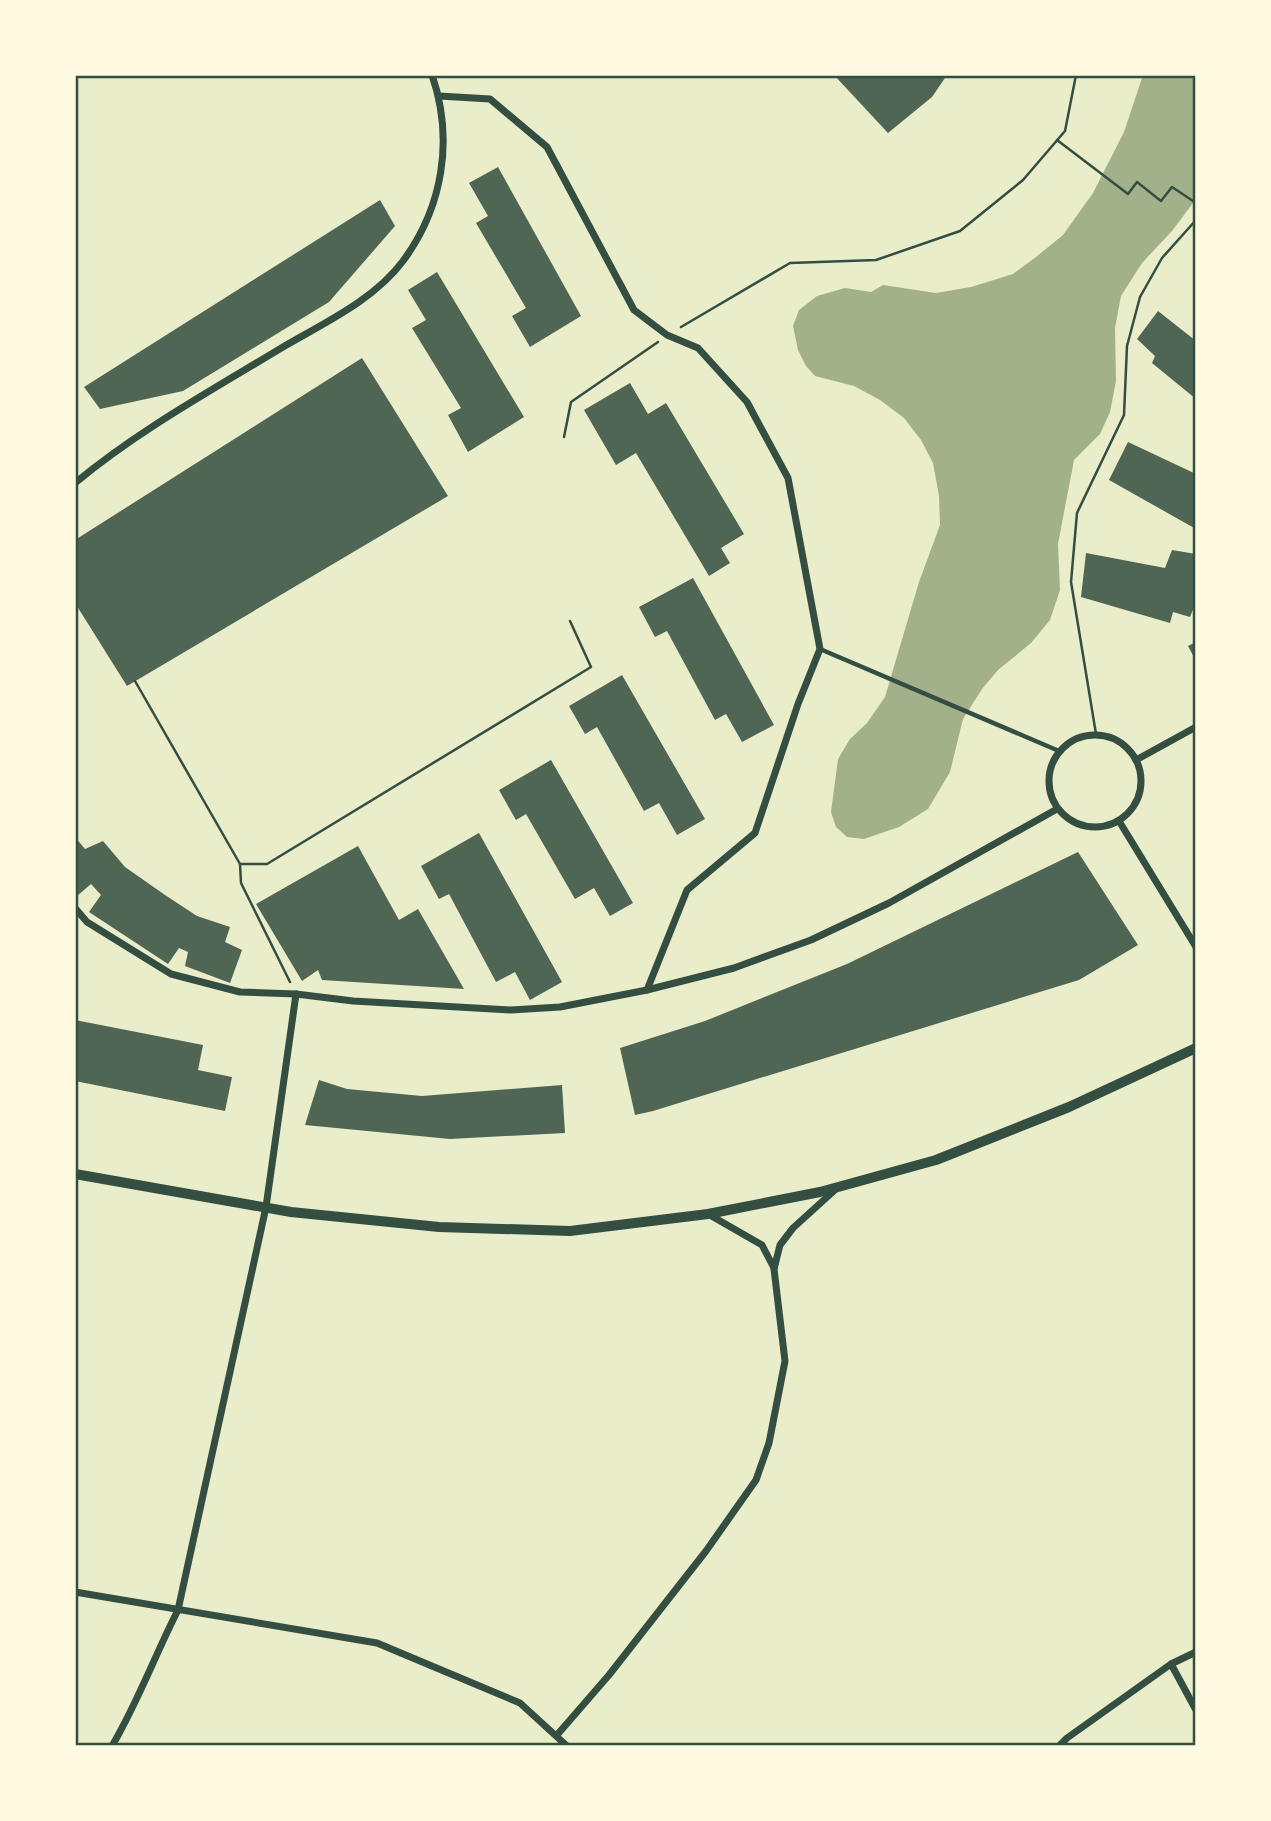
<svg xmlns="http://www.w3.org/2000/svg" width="1271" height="1821" font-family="Lato,sans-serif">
	<rect width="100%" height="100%" fill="#e9edc9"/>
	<polygon fill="#a3b18a" points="1143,75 1196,75 1196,199 1172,231 1142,263 1121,296 1115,328 1116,381 1110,412 1100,434 1074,460 1058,544 1060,590 1050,620 1031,643 998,670 982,689 963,719 950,772 928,809 899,827 864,839 847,837 836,827 831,812 838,759 850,739 867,723 885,697 919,582 940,525 939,496 933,463 921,440 904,418 880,400 854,386 815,376 806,366 798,350 793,326 799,310 817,296 845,288 871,292 883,285 936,293 971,287 1013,274 1036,257 1063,235 1093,193 1124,132"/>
	<g fill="#4f6655">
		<polygon points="834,75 947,75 932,97 888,133"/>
		<polygon points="498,167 581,316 530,347 512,316 526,308 476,223 488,216 469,183"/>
		<polygon points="380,200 395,226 329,302 183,391 100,409 84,387"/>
		<polygon points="437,272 524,417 468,452 448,415 461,408 412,328 426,320 408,290"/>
		<polygon points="1158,311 1196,341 1196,399 1152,363 1155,356 1137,339"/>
		<polygon points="362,358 448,496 127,686 75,603 75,540"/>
		<polygon points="630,383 648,414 666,403 744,534 721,548 730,563 709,576 636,453 616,465 584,410"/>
		<polygon points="1128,442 1196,474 1196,529 1109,480"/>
		<polygon points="1172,550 1196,554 1196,602 1190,617 1173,612 1170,623 1081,597 1086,553 1165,568"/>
		<polygon points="693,578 774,725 742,742 726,714 715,720 667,631 655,637 639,607"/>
		<polygon points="1196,642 1196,661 1188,646"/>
		<polygon points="622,675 705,819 677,835 659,803 644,811 597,727 585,734 569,706"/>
		<polygon points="551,760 633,903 610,916 594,888 575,899 526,814 516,820 499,790"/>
		<polygon points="479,833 562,982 530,1000 515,972 496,982 449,894 439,899 421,866"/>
		<polygon points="75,837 85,849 103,841 125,867 165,895 197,916 230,927 225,942 242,950 230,983 185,966 188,952 179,948 168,964 89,912 101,895 91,884 77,896 75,894"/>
		<polygon points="358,846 399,920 418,909 464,989 322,980 318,970 302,981 256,904"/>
		<polygon points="1078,852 1138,945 1079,980 653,1111 635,1115 620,1048 705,1021 847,964"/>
		<polygon points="75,1020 203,1045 198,1070 232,1077 225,1111 75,1081"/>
		<polygon points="319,1080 347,1089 422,1096 562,1085 565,1133 450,1139 305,1125"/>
	</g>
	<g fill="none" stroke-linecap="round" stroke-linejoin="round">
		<g stroke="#344e41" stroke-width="2.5">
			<polyline points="1057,140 1128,194 1137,182 1161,201 1172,187 1196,203"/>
			<polyline points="681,327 790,263 876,260 960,231 1023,180 1065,131 1076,75"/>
			<polyline points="564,437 571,402 658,342"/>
			<polyline points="135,681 240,864 241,883 290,982"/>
			<polyline points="1096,734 1071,582 1077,513 1124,415 1127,346 1140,297 1162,258 1196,220"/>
			<polyline points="240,864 267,864 591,667 570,621"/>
		</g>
		<polyline stroke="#344e41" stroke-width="4.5" points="820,649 1059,751"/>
		<g stroke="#344e41" stroke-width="7">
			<polyline points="439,96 490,99 547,147 634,310 667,335 698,348 747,402 788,478 820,649 798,704 755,833 687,890 647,990"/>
			<path d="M75,483c64,-53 137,-93 208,-136 41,-24 91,-47 120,-86 40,-54 51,-122 29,-186"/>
			<circle cx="1095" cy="781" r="46"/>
			<polyline points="1136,760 1196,727"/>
			<polyline points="1119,821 1196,947"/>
			<polyline points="75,908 87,922 171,974 240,992 296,994 353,1001 511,1010 560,1007 647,990 734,968 811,940 889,903 1057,809"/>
			<polyline points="708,1214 762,1245 774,1268"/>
			<polyline points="75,1592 377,1643 520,1703 567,1746"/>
			<polyline points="1171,1664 1196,1710"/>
			<polyline points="557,1735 609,1675 706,1551 756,1480 769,1443 785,1361 774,1269 780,1245 793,1228 836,1189"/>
			<path d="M112,1746c26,-44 43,-91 66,-136l88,-403 30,-213"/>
			<polyline points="1059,1746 1067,1738 1171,1664 1196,1652"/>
		</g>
		<polyline stroke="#344e41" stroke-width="10" points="75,1174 291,1212 439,1227 570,1231 708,1214 820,1192 936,1160 1069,1107 1196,1048"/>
	</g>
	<rect width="1271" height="1821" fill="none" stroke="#fefae0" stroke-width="154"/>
	<rect x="77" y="77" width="1117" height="1667" fill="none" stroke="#344e41" stroke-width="2.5"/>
</svg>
